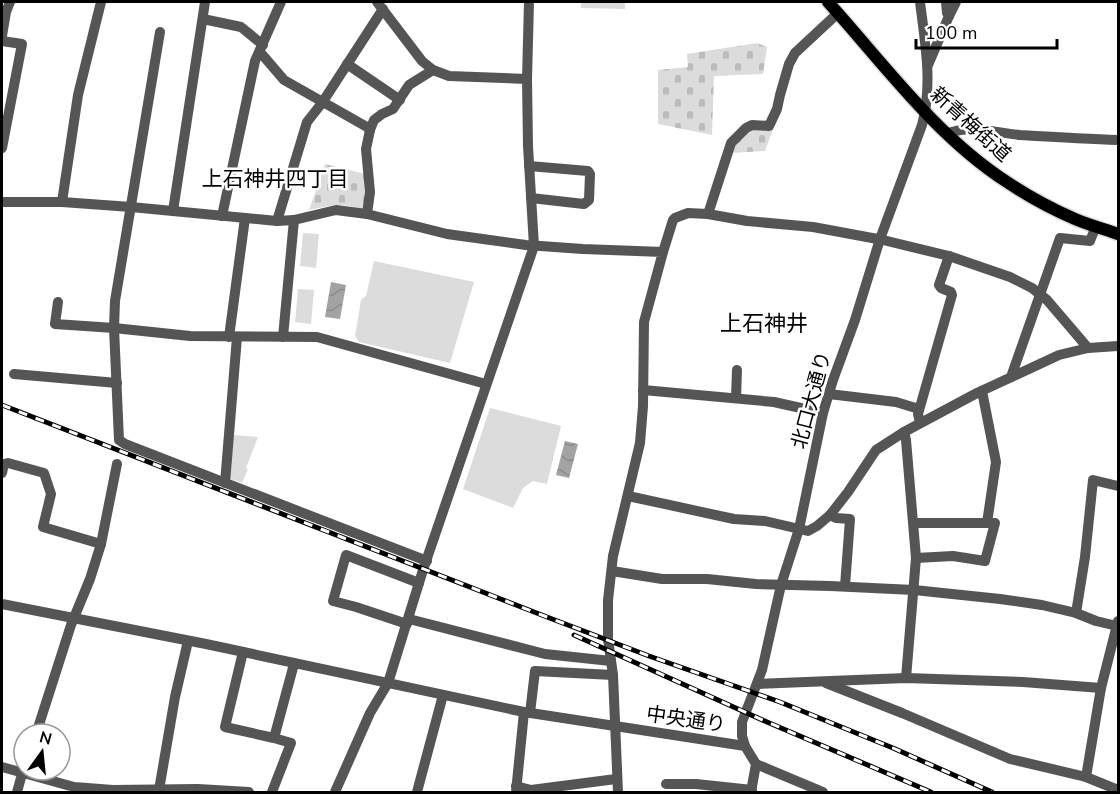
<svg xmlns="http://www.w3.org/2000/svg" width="1120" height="794" font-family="'Nunito Sans','Noto Sans JP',sans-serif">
	<defs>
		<pattern id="cemetery-stones" width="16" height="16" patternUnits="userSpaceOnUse" patternTransform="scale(1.5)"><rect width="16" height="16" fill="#dcdcdc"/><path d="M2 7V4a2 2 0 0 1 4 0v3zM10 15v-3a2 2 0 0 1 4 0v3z" fill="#bbb"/></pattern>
		<pattern id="water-waves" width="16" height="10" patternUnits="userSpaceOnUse" patternTransform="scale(1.5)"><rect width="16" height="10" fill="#a3a3a3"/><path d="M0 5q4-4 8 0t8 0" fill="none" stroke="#8b8b8b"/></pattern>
	</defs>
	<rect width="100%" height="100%" fill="#fff"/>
	<g fill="url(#cemetery-stones)">
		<polygon points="757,43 767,47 763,74 714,76 712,135 658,124 658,70 688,67 687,54"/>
		<polygon points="752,128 773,129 765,151 731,153 732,149"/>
		<path d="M325,164l40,10 -1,35c-24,-6 -31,-4 -55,1z"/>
	</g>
	<g fill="#dcdcdc">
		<polygon points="581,2 625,2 625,9 581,8"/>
		<polygon points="303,233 319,234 316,268 300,266"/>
		<polygon points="374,261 474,282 450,363 359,342 355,336 361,300 366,296"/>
		<polygon points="298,289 314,290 311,324 295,322"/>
		<polygon points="490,408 561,426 547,484 533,481 523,488 513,508 463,489"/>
		<polygon points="233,435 258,437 246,468 248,469 242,483 231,479 229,476"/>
	</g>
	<g fill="url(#water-waves)">
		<polygon points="331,282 346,285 340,319 325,317"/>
		<polygon points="565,441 578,444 569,478 556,475"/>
	</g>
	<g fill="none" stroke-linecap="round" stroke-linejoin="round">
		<g stroke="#dbdbdb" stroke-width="15">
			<path id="major" d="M828,2c56,62 108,134 179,180 21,14 45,27 68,37 14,6 29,10 43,15"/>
		</g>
		<g stroke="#555" stroke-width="10">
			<polyline points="377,2 422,61 433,70 449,76 527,79"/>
			<polyline points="949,16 956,2"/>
			<polyline points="203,19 241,27 263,45"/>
			<polyline points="160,32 115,301 114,328 119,440 125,444 427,561"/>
			<polyline points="2,36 6,12 10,2"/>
			<polyline points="2,41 22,44 2,148"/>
			<polyline points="260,52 284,80 367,127 370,130"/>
			<polyline points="347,64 400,100"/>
			<polyline points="928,65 949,16 947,13 946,2"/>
			<path d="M947,134c23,-10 49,-1 73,1 33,2 66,4 98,5"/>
			<polyline points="529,166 588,171 590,174 589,200 584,204 531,198"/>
			<polyline points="2,202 62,202 131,207 277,221 294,220 336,210 367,214 447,234 526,245 583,249 663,252 644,322 643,406 640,443 613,556 608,600 608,639 613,675 618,792"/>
			<polyline points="62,202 78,95 101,2"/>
			<polyline points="173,211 205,2"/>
			<polyline points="367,214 370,192 366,149 370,130 374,120 382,114 393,109 409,85 433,70"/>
			<polyline points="708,214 731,143 746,128 752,125 769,126 777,109 780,95 789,64 795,53 838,13"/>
			<polyline points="222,216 255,61 281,2"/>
			<polyline points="277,221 307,122 322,103 383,9"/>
			<polyline points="663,252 673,220 675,218 688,213 708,214 747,221 813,227 883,240 949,256 1010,277 1032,288 1047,300 1088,348"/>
			<polyline points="58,302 55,324 114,328 190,336 317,337 486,384"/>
			<polyline points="229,337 245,218"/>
			<polyline points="283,337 294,220"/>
			<polyline points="14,374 117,383"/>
			<polyline points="1011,377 1060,238 1090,241 1096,226"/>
			<polyline points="643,390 774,402 823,413"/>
			<polyline points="982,391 996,462 987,523"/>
			<polyline points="829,394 896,402 919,409"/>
			<polyline points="736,398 737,370"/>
			<polyline points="920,422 918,414 952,295 951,292 941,288 939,285 949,256"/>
			<polyline points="904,432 906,440 916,558 906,678"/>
			<polyline points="2,473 4,464 8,463 44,473 51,494 43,527 101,544"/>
			<polyline points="225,483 237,337"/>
			<polyline points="628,496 734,519 765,521 808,531 817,526 830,515 848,492 876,450 904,432 977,393 1059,355 1088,348 1118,346"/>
			<polyline points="830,515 836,518 850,519 845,586"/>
			<polyline points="914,523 995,523 985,561 953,556 916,558"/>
			<polyline points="612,571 662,579 707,579 756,584 830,586 914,590 1000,599 1042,605 1076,613 1096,621 1117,626"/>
			<polyline points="2,604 206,644 524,712 745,746"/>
			<polyline points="1076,613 1085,557 1093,480 1118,486"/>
			<polyline points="409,619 545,654 611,661"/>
			<polyline points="407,624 356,607 333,601 346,555 419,583"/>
			<polyline points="243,652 225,727 274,738"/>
			<polyline points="826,683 902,713 1010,759 1086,777 1118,790"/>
			<polyline points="758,684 906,678 1023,682 1101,688"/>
			<polyline points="530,713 535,671 613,675"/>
			<polyline points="36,734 71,625 90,579 101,544 117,464"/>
			<polyline points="756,764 823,792"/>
			<polyline points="2,767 74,787 113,790 198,789 249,792"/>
			<polyline points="1086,777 1101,688 1118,621"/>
			<polyline points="666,784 696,784 752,790"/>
			<polyline points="516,786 531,790 616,779"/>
			<polyline points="159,790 175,697 188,641"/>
			<polyline points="17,792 24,767"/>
			<polyline points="272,792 291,743 274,738 294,664"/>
			<polyline points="335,792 370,713 388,683 423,570 534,246 528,146 527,79 529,2"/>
			<polyline points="417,792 443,695"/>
			<polyline points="516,792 524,712"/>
			<path d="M751,792l5,-28 -11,-18 -3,-10v-14l20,-52 19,-85 18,-56 24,-116 10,-33 22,-60 25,-81 42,-114c11,-41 3,-82 -2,-123"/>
		</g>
		<use href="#major" stroke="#000" stroke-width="12"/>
		<g stroke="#000" stroke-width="5">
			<g id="rail">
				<polyline points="2,405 547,617 649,656 780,702 893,748 992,792"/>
				<polyline points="574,635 767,722 931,792"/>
			</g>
		</g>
		<use href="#rail" stroke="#fff" stroke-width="3" stroke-dasharray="9" stroke-linecap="butt"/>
	</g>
	<g text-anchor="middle" stroke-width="5" stroke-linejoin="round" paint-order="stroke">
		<g font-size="20" fill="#000" stroke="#fff">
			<text transform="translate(971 124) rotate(42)" y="7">新青梅街道</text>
			<text transform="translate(811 400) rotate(-75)" y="7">北口大通り</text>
			<text transform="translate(686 719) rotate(8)" y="7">中央通り</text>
		</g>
		<g font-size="21" fill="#000" stroke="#fff">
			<text x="275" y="186">上石神井四丁目</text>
		</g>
		<g font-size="22" fill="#000" stroke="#fff">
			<text x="764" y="331">上石神井</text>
		</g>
	</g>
	<rect width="1120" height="794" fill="none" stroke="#000000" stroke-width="6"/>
	<g transform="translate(42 752) rotate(15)"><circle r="28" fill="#ffffff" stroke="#999999" stroke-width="1.5"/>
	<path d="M0-4.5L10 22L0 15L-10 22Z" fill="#000000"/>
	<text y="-9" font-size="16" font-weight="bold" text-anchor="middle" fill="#000000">N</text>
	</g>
	<path d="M916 39v9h141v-9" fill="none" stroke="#000000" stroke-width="3"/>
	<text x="925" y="39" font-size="18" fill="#000000" stroke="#ffffff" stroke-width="4.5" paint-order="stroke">100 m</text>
</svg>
